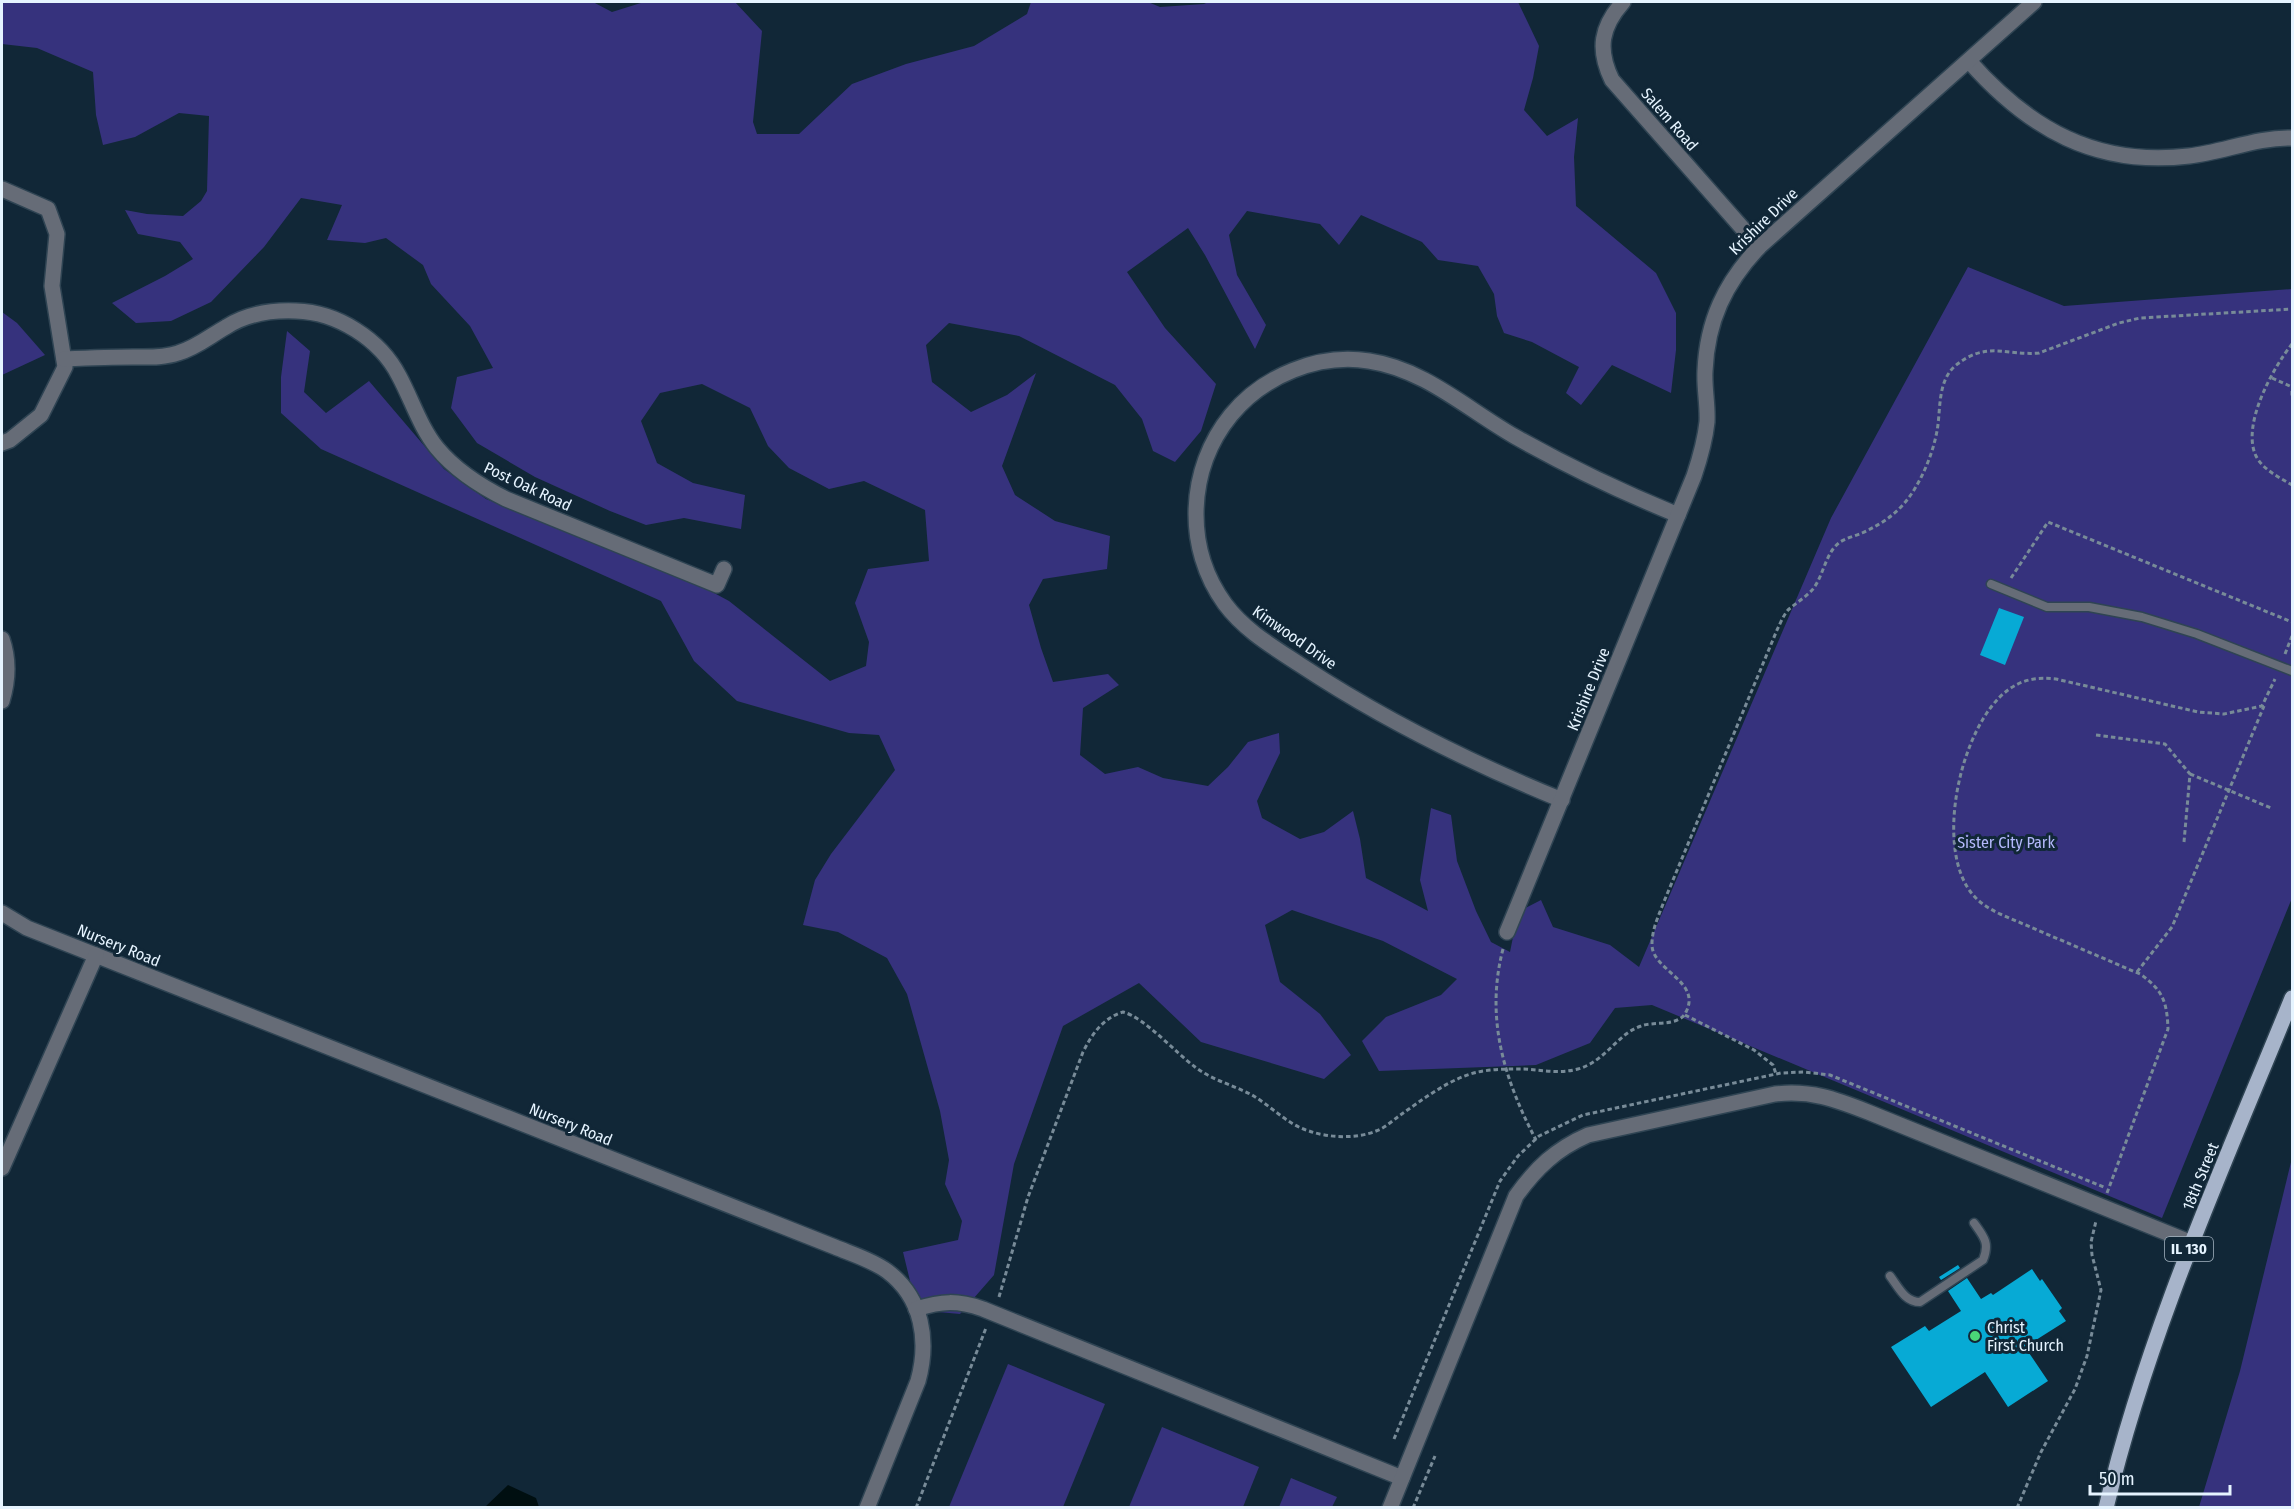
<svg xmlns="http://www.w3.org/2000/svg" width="2294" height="1509" font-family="'Fira Sans Condensed',sans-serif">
	<rect width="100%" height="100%" fill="#112737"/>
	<g fill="#36327d">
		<polygon points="2,2 593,2 612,12 644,2 735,2 762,31 753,122 757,134 799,134 852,84 906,64 974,46 1027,14 1031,2 1148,2 1160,7 1204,4 1208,2 1518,2 1539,46 1533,78 1524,110 1547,136 1578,118 1574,157 1576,206 1656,273 1676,313 1676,350 1671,393 1612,365 1581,405 1566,393 1579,367 1532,342 1504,333 1497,316 1494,294 1478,266 1438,260 1422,242 1361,215 1339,245 1320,224 1247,211 1229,235 1237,275 1266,325 1255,349 1205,255 1188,228 1127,272 1165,328 1216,384 1201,431 1175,462 1153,451 1142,419 1115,385 1019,336 949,323 926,345 932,382 971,412 1007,395 1036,373 1002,466 1015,495 1055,521 1110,536 1107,569 1043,579 1029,605 1041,648 1053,682 1108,674 1119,685 1083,708 1080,755 1105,774 1138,767 1163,778 1208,786 1228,767 1248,742 1279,733 1280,753 1257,801 1262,818 1300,839 1324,832 1353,811 1360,839 1366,878 1428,911 1420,880 1431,808 1451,815 1457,861 1476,911 1491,942 1510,952 1518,912 1541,900 1553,927 1610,945 1639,967 1831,518 1968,267 2064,306 2292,289 2292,898 2162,1218 1652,1005 1615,1008 1590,1043 1536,1065 1379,1071 1362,1041 1386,1017 1441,995 1457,979 1383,941 1292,910 1265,925 1280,982 1320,1014 1351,1055 1324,1079 1201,1042 1139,983 1063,1026 1014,1164 994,1275 960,1314 927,1311 911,1285 903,1252 958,1240 962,1221 945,1184 949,1160 940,1111 907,994 887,958 838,932 803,925 815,880 831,854 895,770 879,735 849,733 737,701 694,661 661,601 321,449 281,413 281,377 287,331 310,351 304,392 326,413 369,381 444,469 486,499 675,572 729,601 830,681 866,666 869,642 855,603 868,569 929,561 925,510 864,481 829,489 789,468 768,446 750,408 702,384 660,393 641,421 657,463 693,483 745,495 741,529 684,518 646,525 610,511 535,477 477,443 451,408 457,377 493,368 470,326 431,284 423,265 386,238 365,243 327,240 342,205 301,198 264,247 211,302 171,321 136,323 112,303 165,276 193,259 180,242 138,234 125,210 147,214 183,216 201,201 207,191 209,116 179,113 135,137 103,145 96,115 93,72 37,48 2,44"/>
		<polygon points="2,312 17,323 45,355 2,375"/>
		<polygon points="2292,1158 2292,1507 2199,1507 2240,1371"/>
		<polygon points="1008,1364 1105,1404 1063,1507 949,1507"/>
		<polygon points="1162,1427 1259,1467 1243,1507 1129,1507"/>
		<polygon points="1291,1478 1337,1497 1332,1507 1279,1507"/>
	</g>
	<polygon fill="#000f11" points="508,1485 536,1498 539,1507 485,1507"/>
	<g fill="#07aad5">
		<polygon points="1999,608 2024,617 2005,665 1980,655"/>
		<polygon points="1958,1265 1960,1268 1941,1280 1939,1277"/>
		<polygon points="2032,1269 2040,1281 2042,1279 2062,1308 2059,1311 2066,1321 2025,1347 2048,1381 2008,1407 1985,1372 1931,1407 1891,1347 1925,1326 1929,1331 1961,1311 1948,1291 1967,1278 1981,1299 1991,1293 1993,1295"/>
	</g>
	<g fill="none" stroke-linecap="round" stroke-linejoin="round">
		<g stroke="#2f4453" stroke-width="11">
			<g id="service">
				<polyline points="1991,584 2047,607 2089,607 2142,617 2197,634 2292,671"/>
				<path d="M1890,1276c9,12 15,26 30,26l63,-42c7,-17 1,-23 -9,-37"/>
			</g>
		</g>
		<g stroke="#2f4453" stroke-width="18">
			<g id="minor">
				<path d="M1623,2c-22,25 -26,47 -11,78l147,167"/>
				<path d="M1969,61c60,68 127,106 220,95 35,-4 68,-19 103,-18"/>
				<polyline points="2,189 48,209 57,234 52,286 65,367 41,415 10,440 2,443"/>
				<path d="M64,359c23,-1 46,-2 69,-2 14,0 31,1 45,-4 18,-5 32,-17 48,-26 20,-13 46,-17 70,-16 41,1 84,28 103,65 13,24 21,51 38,72 19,23 43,38 69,51l211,86 7,-16"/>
				<path d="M2,639c7,20 6,42 0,62"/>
				<path d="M1562,800c-91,-37 -178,-80 -260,-134 -27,-18 -57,-35 -77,-62 -41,-56 -38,-135 6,-189 32,-39 87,-62 138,-54 55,8 98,48 145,75 53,30 108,56 164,79"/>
				<path d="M2,913l25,15 808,319c17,7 37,13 52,24 36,27 42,70 31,110l-51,127"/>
				<path d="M1507,932l187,-456c6,-18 11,-35 13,-54 1,-17 -3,-34 -2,-51 2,-50 20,-88 54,-124l275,-245"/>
				<polyline points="2,1168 96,955"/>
				<path d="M916,1309c26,-8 41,-9 67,0l419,169"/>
				<path d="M1390,1508l126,-312c20,-28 40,-47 72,-61l187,-41c36,-4 60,5 93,18l324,131"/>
			</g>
		</g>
		<g stroke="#2f4453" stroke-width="18">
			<path id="primary" d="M2106,1508c42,-177 118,-343 186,-510"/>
		</g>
		<g stroke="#788b98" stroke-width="3" stroke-dasharray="4.5 3" stroke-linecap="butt">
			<path d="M2292,344c-19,24 -51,81 -36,112 7,14 23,21 36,29"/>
			<polyline points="2272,378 2292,387"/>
			<polyline points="2292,391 2292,396"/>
			<polyline points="2011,578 2048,522 2292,622"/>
			<polyline points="2285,654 2292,636"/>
			<polyline points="2096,735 2165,744 2190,774 2184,842"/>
			<polyline points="2190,774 2271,808"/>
			<path d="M1503,949c-18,69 1,130 33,191"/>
			<polyline points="2137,972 2172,927 2264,706"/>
			<polyline points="1685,1015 1754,1050 1773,1065 1776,1074"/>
			<path d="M2107,1193l61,-164c-1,-27 -5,-39 -28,-55l-140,-60c-10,-5 -19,-10 -26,-18 -42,-46 -13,-172 34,-206 15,-11 30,-13 48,-11l142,33 26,2 38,-8 13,-27"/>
			<path d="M999,1297l29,-100 55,-145c9,-18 20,-34 40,-40 21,5 53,41 72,55 17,13 38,18 57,28 19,11 36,30 57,36 20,7 48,8 67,0 9,-3 16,-10 23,-15 23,-16 51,-38 79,-44 14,-3 31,-3 46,-3 18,1 35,5 54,0 28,-8 39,-35 63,-43 13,-5 38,1 45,-14 16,-31 -35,-42 -34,-68 0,-14 6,-27 11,-40l114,-274c3,-6 6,-14 11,-20 8,-7 18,-13 25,-21 11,-14 12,-36 27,-47 6,-4 15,-6 22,-9 22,-10 39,-22 52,-43 11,-18 19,-38 23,-59 4,-21 0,-49 18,-65 32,-26 51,-10 84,-13l80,-30 21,-5 152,-9"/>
			<polyline points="1394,1439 1500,1181 1518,1156 1539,1136 1583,1115 1781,1073 1804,1072 1830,1075 2106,1188"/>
			<polyline points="916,1508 986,1328"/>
			<polyline points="1413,1508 1435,1456"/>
			<polyline points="2017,1508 2041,1452 2075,1389 2087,1356 2101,1290 2092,1255 2091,1242 2096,1221"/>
		</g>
		<use href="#service" stroke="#666c77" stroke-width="8"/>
		<use href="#minor" stroke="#666c77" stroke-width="15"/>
		<use href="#primary" stroke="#a7b4ca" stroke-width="15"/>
	</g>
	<circle fill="#4ad778" stroke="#112737" stroke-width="2" cx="1975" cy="1336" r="6"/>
	<g text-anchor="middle" stroke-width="6" stroke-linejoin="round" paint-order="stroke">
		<rect fill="#112737" stroke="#a6b6c3" stroke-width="1.5" x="2165" y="1237" width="48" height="24" rx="4.5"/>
		<g font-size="15" font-weight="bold" fill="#e6f4ff">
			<text x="2189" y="1254">IL 130</text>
		</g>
		<g font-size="16" fill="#e6f4ff" stroke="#112737">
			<text transform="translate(1670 119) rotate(49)" y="6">Salem Road</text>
			<text transform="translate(1763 221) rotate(-44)" y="6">Krishire Drive</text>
			<text transform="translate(528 486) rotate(25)" y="6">Post Oak Road</text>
			<text transform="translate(1295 637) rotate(35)" y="6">Kimwood Drive</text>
			<text transform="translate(1588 689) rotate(-68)" y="6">Krishire Drive</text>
			<text transform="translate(119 945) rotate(22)" y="6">Nursery Road</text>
			<text transform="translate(571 1124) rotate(22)" y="6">Nursery Road</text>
			<text transform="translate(2200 1176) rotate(-68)" y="6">18th Street</text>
		</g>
		<g font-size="16" fill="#b4b9fc" stroke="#112737">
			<text x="2006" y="848">Sister City Park</text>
		</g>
		<g font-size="16" fill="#e6f4ff" stroke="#112737" text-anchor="start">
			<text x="1987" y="1333">Christ<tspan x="1987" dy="18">First Church</tspan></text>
		</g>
	</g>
	<rect width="2294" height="1509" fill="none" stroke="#e6f4ff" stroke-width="6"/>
	<path d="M2090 1485v9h140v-9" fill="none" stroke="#e6f4ff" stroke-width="3"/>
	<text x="2099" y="1485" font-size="18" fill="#e6f4ff" stroke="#112737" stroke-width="4.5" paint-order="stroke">50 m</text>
</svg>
